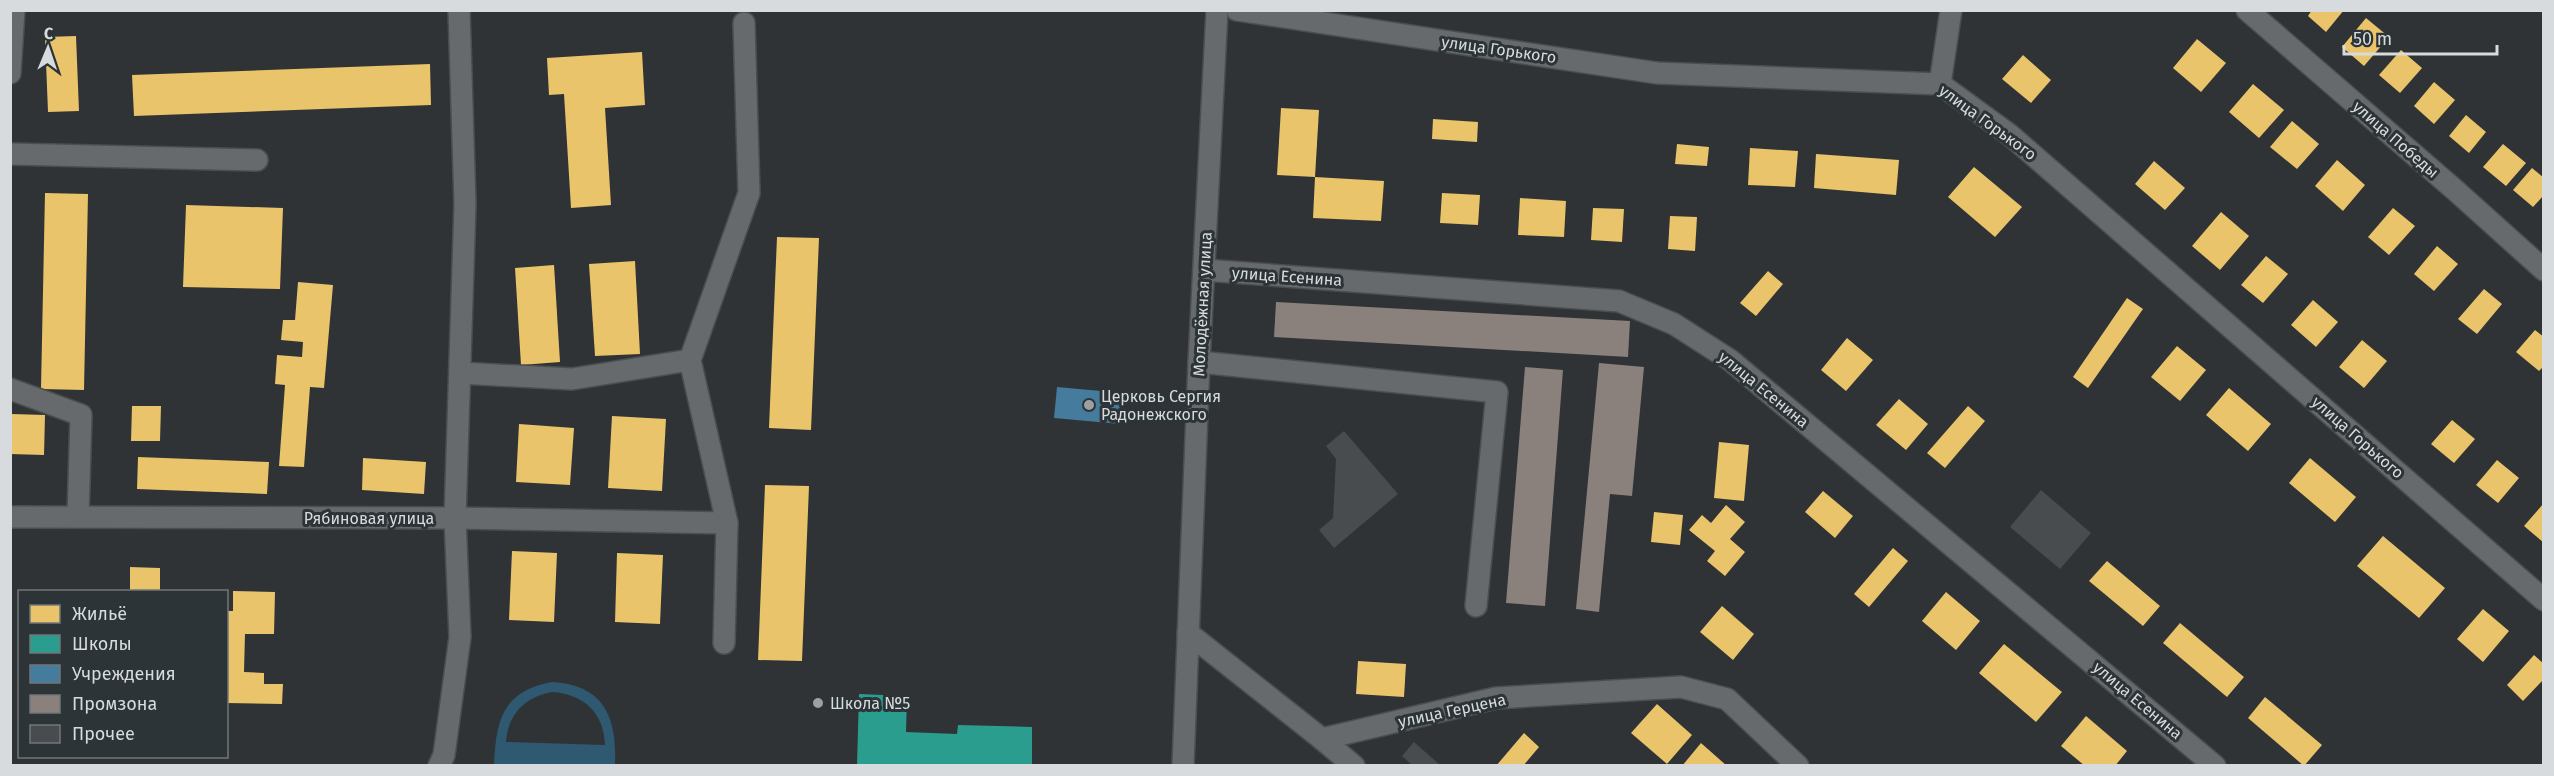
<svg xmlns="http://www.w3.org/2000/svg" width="2554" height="776" font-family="'Fira Sans',sans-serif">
	<rect width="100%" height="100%" fill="#2f3335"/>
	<path fill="#2e5971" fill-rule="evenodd" d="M552,682c53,3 65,36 63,83h-121c2,-44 8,-74 58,-83zM552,692c32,2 52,21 53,53l-99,-3c2,-28 19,-45 46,-50z"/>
	<g fill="#e9c46a">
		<polygon points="2312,10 2344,10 2326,32 2308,16"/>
		<polygon points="2366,18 2389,37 2364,66 2342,47"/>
		<polygon points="76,36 79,111 48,112 45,37"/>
		<polygon points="2197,39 2226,63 2201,92 2173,68"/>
		<polygon points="2401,50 2422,68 2400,93 2379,75"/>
		<polygon points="642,52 645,105 605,108 611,205 571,208 564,94 549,95 547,58"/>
		<polygon points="2023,55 2051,80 2031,103 2002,79"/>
		<polygon points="430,64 431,105 134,116 132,75"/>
		<polygon points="2434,82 2455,100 2434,124 2414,106"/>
		<polygon points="2253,84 2284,110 2259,138 2229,112"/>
		<polygon points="1281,108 1319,110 1315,177 1277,175"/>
		<polygon points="2466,115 2486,132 2469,153 2449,136"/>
		<polygon points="1433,119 1478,122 1477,142 1432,139"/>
		<polygon points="2292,121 2319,144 2297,169 2270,147"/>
		<polygon points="1677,144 1709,147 1707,166 1675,164"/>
		<polygon points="2503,144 2526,163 2506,186 2483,167"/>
		<polygon points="1750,148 1798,151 1795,187 1748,185"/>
		<polygon points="1816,154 1899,160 1896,195 1814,188"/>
		<polygon points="2337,160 2365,185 2343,211 2315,186"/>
		<polygon points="2154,161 2185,188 2165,210 2135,184"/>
		<polygon points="1974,167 2022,207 1995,237 1948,197"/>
		<polygon points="2532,168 2544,178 2544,195 2533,207 2513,190"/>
		<polygon points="1315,177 1384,181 1381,221 1313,218"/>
		<polygon points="45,193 88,194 84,390 41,389"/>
		<polygon points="1442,193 1480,195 1478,225 1440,223"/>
		<polygon points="1520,198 1566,201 1564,237 1518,235"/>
		<polygon points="186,205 283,208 280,289 183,287"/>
		<polygon points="1593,208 1624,209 1622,242 1591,240"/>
		<polygon points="2393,208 2415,226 2389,255 2368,237"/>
		<polygon points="2221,212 2249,236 2220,270 2192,246"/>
		<polygon points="1670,216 1697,217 1695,251 1668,249"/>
		<polygon points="777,237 819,238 811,430 769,428"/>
		<polygon points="2437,246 2458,264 2434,291 2414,274"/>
		<polygon points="2266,256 2288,274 2263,303 2241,285"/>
		<polygon points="635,261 640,354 595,356 589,264"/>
		<polygon points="554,265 560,362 521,365 515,268"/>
		<polygon points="1768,271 1783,284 1756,316 1740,303"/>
		<polygon points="298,282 333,285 324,388 310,387 304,467 279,466 285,385 275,384 277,355 302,357 303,342 281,340 283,320 295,320"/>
		<polygon points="2484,289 2502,304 2477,334 2458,319"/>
		<polygon points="2127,298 2143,309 2088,388 2073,377"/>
		<polygon points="2313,300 2338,322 2316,347 2291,325"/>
		<polygon points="2535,330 2544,337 2544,366 2539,371 2516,352"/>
		<polygon points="1847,338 1873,360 1846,391 1821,370"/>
		<polygon points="2362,340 2387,361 2364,388 2339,367"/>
		<polygon points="2177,346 2206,370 2180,401 2151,377"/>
		<polygon points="2229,388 2271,424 2248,451 2206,415"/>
		<polygon points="1899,399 1928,424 1906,450 1876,425"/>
		<polygon points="132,406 161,406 160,441 131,441"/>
		<polygon points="1968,406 1985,421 1945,468 1927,453"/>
		<polygon points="12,414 45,415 44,455 10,454"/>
		<polygon points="612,416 666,419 662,491 608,488"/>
		<polygon points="2452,420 2475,439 2454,463 2431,444"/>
		<polygon points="519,424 574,428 570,485 516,482"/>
		<polygon points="1719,442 1749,445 1744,501 1714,498"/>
		<polygon points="138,457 269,462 267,494 137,489"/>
		<polygon points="363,458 426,462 424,494 362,490"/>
		<polygon points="2310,458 2356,497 2335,522 2289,483"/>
		<polygon points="2497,460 2519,478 2498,503 2476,485"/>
		<polygon points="765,485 809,486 802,661 758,660"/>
		<polygon points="1823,491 1853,516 1835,538 1805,512"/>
		<polygon points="2544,503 2544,543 2524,526"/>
		<polygon points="1726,505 1745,522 1730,539 1745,552 1725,576 1707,561 1715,551 1689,530 1702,515 1711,523"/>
		<polygon points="1654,512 1683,515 1680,545 1651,542"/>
		<polygon points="2383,536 2445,588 2419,618 2357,566"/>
		<polygon points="1893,548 1908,561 1869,607 1854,594"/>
		<polygon points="512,551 557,553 554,622 509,620"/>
		<polygon points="617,553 663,555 660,624 615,622"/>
		<polygon points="2107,561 2160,606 2143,626 2089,581"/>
		<polygon points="130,567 160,568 160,592 130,592"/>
		<polygon points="233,591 275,592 274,634 245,634 244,672 264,673 264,684 283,684 282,704 226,703 226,611 233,611"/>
		<polygon points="1946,592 1980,621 1956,650 1922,621"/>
		<polygon points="1722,606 1754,634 1733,660 1700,632"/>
		<polygon points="2483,609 2509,631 2483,662 2457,639"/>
		<polygon points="2180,623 2244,677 2227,697 2163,643"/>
		<polygon points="2004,644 2062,692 2036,722 1979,673"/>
		<polygon points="2534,655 2544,664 2544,679 2523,701 2507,685"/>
		<polygon points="1358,661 1406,664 1404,697 1356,694"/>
		<polygon points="2265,697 2322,745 2304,766 2248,718"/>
		<polygon points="1657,704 1692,735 1667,764 1631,733"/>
		<polygon points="2086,716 2127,751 2115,766 2085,766 2061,746"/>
		<polygon points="1524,733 1539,747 1523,766 1496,766"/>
		<polygon points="1701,743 1727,766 1682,766"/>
	</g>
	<polygon fill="#2a9d8f" points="859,694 907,696 906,732 957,734 958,725 1032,727 1032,766 857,766"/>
	<polygon fill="#457b9d" points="1057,387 1123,393 1120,424 1054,418"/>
	<g fill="#8a817c">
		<polygon points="1276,302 1630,321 1628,357 1274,337"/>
		<polygon points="1599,363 1644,367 1632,496 1610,494 1599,612 1576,609"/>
		<polygon points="1525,367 1563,370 1545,606 1506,603"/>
	</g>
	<g fill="#494c4e">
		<polygon points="1344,431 1398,494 1334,548 1319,530 1333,518 1336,459 1326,446"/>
		<polygon points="2041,490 2091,533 2060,569 2010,527"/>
		<polygon points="1414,742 1441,766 1413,766 1402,756"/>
	</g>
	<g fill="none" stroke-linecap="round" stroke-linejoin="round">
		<g stroke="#4b4e4f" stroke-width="24">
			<g id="minor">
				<polyline points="1237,10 1657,73 1940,84 2010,135 2544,600"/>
				<polyline points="2247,10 2455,190 2544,270"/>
				<polyline points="10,73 14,10"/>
				<polyline points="1940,84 1951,10"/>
				<polyline points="10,154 257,160"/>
				<polyline points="1204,270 1619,301 1674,324 1730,360 2215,766"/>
				<polyline points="1199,362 1497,392 1476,606"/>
				<polyline points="460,373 572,379 690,360"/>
				<polyline points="10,389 81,415 78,517"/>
				<polyline points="10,517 455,518 727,523"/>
				<polyline points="1188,633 1322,739 1496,698 1681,687 1727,699 1798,766"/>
				<polyline points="724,643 727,523 690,360 749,193 744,23"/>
				<polyline points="1322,739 1354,766"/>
				<polyline points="439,766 444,755 460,637 455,518 465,204 459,10"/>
				<polyline points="1183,766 1199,362 1217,10"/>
			</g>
		</g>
		<use href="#minor" stroke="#676a6c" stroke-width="21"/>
	</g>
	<g fill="#9ca0a2" stroke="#2d3437" stroke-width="2">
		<circle cx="1089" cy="405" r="6"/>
		<circle cx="818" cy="703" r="6"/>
	</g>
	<g text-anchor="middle" stroke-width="6" stroke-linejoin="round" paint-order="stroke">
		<g font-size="16" fill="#d7dbdd" stroke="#2d3437">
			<text transform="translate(1499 49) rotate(8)" y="6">улица Горького</text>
			<text transform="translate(1988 122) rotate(36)" y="6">улица Горького</text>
			<text transform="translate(2396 139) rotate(41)" y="6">улица Победы</text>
			<text transform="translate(1287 276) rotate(4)" y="6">улица Есенина</text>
			<text transform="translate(1202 304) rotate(-87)" y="6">Молодёжная улица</text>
			<text transform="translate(1764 389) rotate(39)" y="6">улица Есенина</text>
			<text transform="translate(2358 437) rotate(41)" y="6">улица Горького</text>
			<text x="369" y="524">Рябиновая улица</text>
			<text transform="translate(2138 700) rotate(40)" y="6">улица Есенина</text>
			<text transform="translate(1452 710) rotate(-12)" y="6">улица Герцена</text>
		</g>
		<g font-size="16" fill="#d7dbdd" stroke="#2d3437" text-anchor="start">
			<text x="1101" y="402">Церковь Сергия<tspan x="1101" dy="18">Радонежского</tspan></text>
			<text x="830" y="709">Школа №5</text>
		</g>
	</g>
	<rect width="2554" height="776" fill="none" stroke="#d7dbdd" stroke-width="24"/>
	<rect x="18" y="590" width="210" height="168" fill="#2d3437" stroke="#717779" stroke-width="1.5"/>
	<rect x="30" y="605" width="30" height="18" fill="#e9c46a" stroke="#717779" stroke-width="1.5"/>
	<text x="72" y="620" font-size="18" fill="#d7dbdd">Жильё</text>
	<rect x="30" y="635" width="30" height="18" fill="#2a9d8f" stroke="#717779" stroke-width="1.5"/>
	<text x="72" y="650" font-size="18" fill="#d7dbdd">Школы</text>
	<rect x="30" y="665" width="30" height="18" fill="#457b9d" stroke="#717779" stroke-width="1.5"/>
	<text x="72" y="680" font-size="18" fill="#d7dbdd">Учреждения</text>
	<rect x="30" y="695" width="30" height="18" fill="#8a817c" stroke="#717779" stroke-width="1.5"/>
	<text x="72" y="710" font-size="18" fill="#d7dbdd">Промзона</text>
	<rect x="30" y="725" width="30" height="18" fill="#494c4e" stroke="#717779" stroke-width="1.5"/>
	<text x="72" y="740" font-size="18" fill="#d7dbdd">Прочее</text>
	<g transform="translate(48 48) rotate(2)" stroke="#2d3437" stroke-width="4.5" paint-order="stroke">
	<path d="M0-4.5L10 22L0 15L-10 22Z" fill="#d7dbdd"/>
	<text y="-9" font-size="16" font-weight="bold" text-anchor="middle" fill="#d7dbdd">С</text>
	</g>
	<path d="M2344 45v9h153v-9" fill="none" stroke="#d7dbdd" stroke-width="3"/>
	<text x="2353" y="45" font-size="18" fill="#d7dbdd" stroke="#2d3437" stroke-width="4.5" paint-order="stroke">50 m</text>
</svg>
